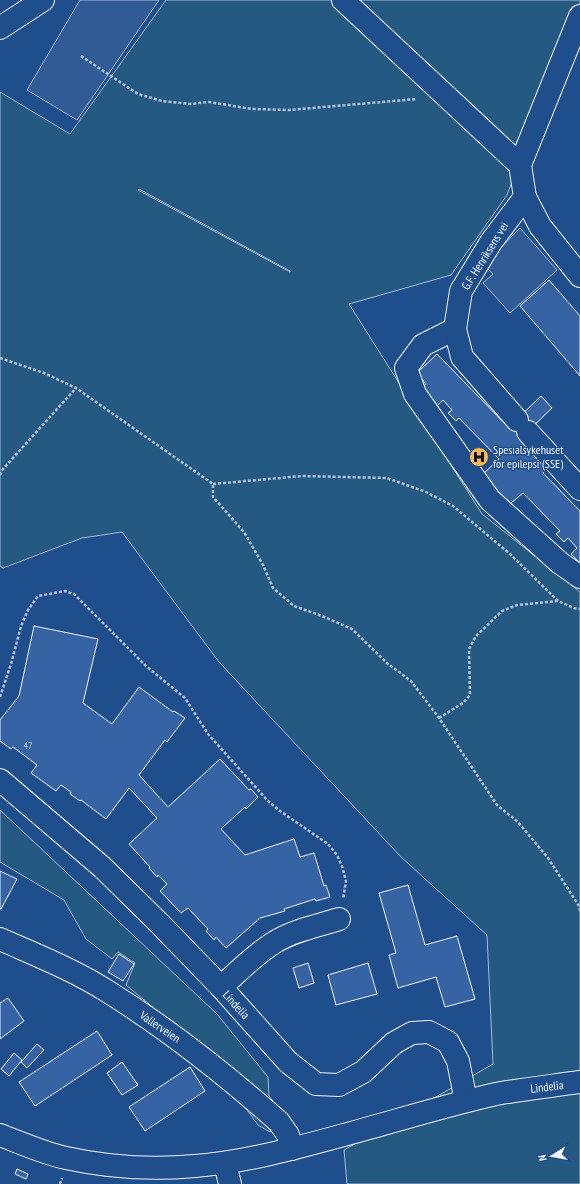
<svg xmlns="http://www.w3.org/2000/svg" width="580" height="1184" font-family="'PT Sans Narrow',sans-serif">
	<rect width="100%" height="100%" fill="#1f4e8c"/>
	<g fill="#245a82" stroke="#a8bbd7" fill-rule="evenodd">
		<path d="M166,0h414v4l-73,191 -56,80 -102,29 133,210 98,78v592h-233l-3,-34 149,-86 -6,-129 -86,-78 -182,-195 -97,-130 -40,6 -79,30 -3,-2v-474l70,42zM139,189l151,82v1l-152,-82z"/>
		<polygon points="0,810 217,1014 268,1077 269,1096 283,1114 270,1132 258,1125 202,1048 126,985 135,963 118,952 112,959 86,939 64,900 0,862"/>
	</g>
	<g fill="#305b95" stroke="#a8bbd7">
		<polygon points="80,0 159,0 77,120 27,90"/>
		<polygon points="520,228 557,270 510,313 483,283 493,274 484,265"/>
	</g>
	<g fill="#3563a3" stroke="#f2f6ff">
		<polygon points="549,280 580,316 580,376 520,306"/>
		<polygon points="437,354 510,429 514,425 513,423 541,396 552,408 520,439 548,468 543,473 580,511 580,563 571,554 577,548 568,538 564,542 556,534 560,531 523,493 510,504 482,475 499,459 459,418 456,421 448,413 452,410 443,400 437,406 421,389 426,384 417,373"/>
		<polygon points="34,626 98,639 83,703 112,724 139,687 173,712 174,711 185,718 167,742 165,740 139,775 168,807 220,759 249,790 251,789 258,797 246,809 245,807 221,829 245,855 294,839 300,857 314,853 324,886 326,885 330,897 316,901 315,899 284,909 285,911 260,918 226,948 216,937 214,940 206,931 208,929 188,908 181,913 160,891 167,884 158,875 157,877 149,868 150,867 129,844 157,818 129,788 106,819 81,800 80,801 70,794 71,792 61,785 56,791 31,773 37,765 13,747 11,749 0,741 0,720 19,696"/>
		<polygon points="0,871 17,879 1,909 0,909"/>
		<polygon points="408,885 425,945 457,936 475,999 445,1007 436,977 398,988 389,955 396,953 379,893"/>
		<polygon points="119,954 134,964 123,981 108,972"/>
		<polygon points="308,963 314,983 299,988 293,968"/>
		<polygon points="368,963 377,994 336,1005 328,975"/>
		<polygon points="8,998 24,1021 0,1039 0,1003"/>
		<polygon points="97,1031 112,1055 35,1106 19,1082"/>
		<polygon points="37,1044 44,1050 27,1068 21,1062"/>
		<polygon points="14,1053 22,1060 9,1076 1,1069"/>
		<polygon points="122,1062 138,1085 122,1095 107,1073"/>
		<polygon points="190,1067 205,1091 145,1131 129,1107"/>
		<polygon points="17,1169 28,1174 26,1179 15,1174"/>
	</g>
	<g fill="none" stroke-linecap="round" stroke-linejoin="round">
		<g stroke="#f2f6ff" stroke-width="24">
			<g id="minor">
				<polyline points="343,0 520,165 525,197 540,226 580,276"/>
				<polyline points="0,28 43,0"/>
				<polyline points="520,165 580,16"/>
				<polyline points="455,329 423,345 406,368 415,394 490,500 560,563 580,577"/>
				<polyline points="517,420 462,357 455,329 461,291 491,242 525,197"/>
				<polyline points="528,432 580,489"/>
				<polyline points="0,780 102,867 159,923 221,987 288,1062 316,1084 339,1085 363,1072 394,1043 412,1033 429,1032 448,1042 458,1061 466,1101"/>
				<path d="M0,939c36,16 74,31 107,52 61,38 118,83 172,131l9,13 4,14"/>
				<path d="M221,987c17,-15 34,-33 54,-45 19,-12 43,-16 64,-23"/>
				<polyline points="225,1163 230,1184"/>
			</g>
		</g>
		<g stroke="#f2f6ff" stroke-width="24">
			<path id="major" d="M0,1135c21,8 43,18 66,23 41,9 86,12 129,8 52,-4 105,-19 156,-33 48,-13 96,-28 145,-39 28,-5 56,-8 84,-12"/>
		</g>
		<g stroke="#b3c4dc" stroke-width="2.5" stroke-dasharray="3 2" stroke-linecap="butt">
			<polyline points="81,56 138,94 162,101 190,104 209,102 252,109 289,110 417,99"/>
			<polyline points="0,358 44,373 76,388 213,484 213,497 244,532 263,565 273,588 294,606 322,616 352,629 388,664 411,681 439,718 497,805 518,822 548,858 579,906 580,911"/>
			<polyline points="0,475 3,469 76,388"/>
			<polyline points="213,484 302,476 387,478 426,492 453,506 510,554 558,601 574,608 580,609"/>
			<polyline points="0,697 11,664 21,626 28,610 38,596 65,591 74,594 146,666 185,698 208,734 268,801 280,811 328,844 337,855 342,866 346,881 343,899"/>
			<polyline points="439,718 463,703 470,695 469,649 476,636 502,611 517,605 557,601"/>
			<polyline points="60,1184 62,1178"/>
		</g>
		<use href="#minor" stroke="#1f4e8c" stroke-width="22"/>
		<use href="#major" stroke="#1f4e8c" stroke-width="22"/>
	</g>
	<defs>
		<g id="hospital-disc" transform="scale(1)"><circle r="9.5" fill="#ffb74d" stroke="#1f4e8c"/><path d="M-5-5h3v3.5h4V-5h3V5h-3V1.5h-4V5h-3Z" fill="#111"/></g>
	</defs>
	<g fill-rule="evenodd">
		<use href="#hospital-disc" x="479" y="457"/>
	</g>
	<g text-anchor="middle" stroke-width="3" stroke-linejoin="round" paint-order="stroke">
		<g font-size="10" fill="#c3d1e8">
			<text x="28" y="749">47</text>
		</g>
		<g font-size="12" fill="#f2f6ff" stroke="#1f4e8c">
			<text transform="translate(485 256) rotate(-58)" y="4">G.F. Henriksens vei</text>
			<text transform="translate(236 1005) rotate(48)" y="4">Lindelia</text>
			<text transform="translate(160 1027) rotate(34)" y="4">Vallerveien</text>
			<text transform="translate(547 1087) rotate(-7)" y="4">Lindelia</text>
		</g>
		<g font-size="12" fill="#f2f6ff" stroke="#1f4e8c" text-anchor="start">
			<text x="493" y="454">Spesialsykehuset<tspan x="493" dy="14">for epilepsi (SSE)</tspan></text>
		</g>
	</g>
	<g transform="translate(552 1156) rotate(259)" stroke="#1f4e8c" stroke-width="3" paint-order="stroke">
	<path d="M0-3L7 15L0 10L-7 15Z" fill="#f2f6ff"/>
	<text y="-6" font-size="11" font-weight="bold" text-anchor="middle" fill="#f2f6ff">N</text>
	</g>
</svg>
